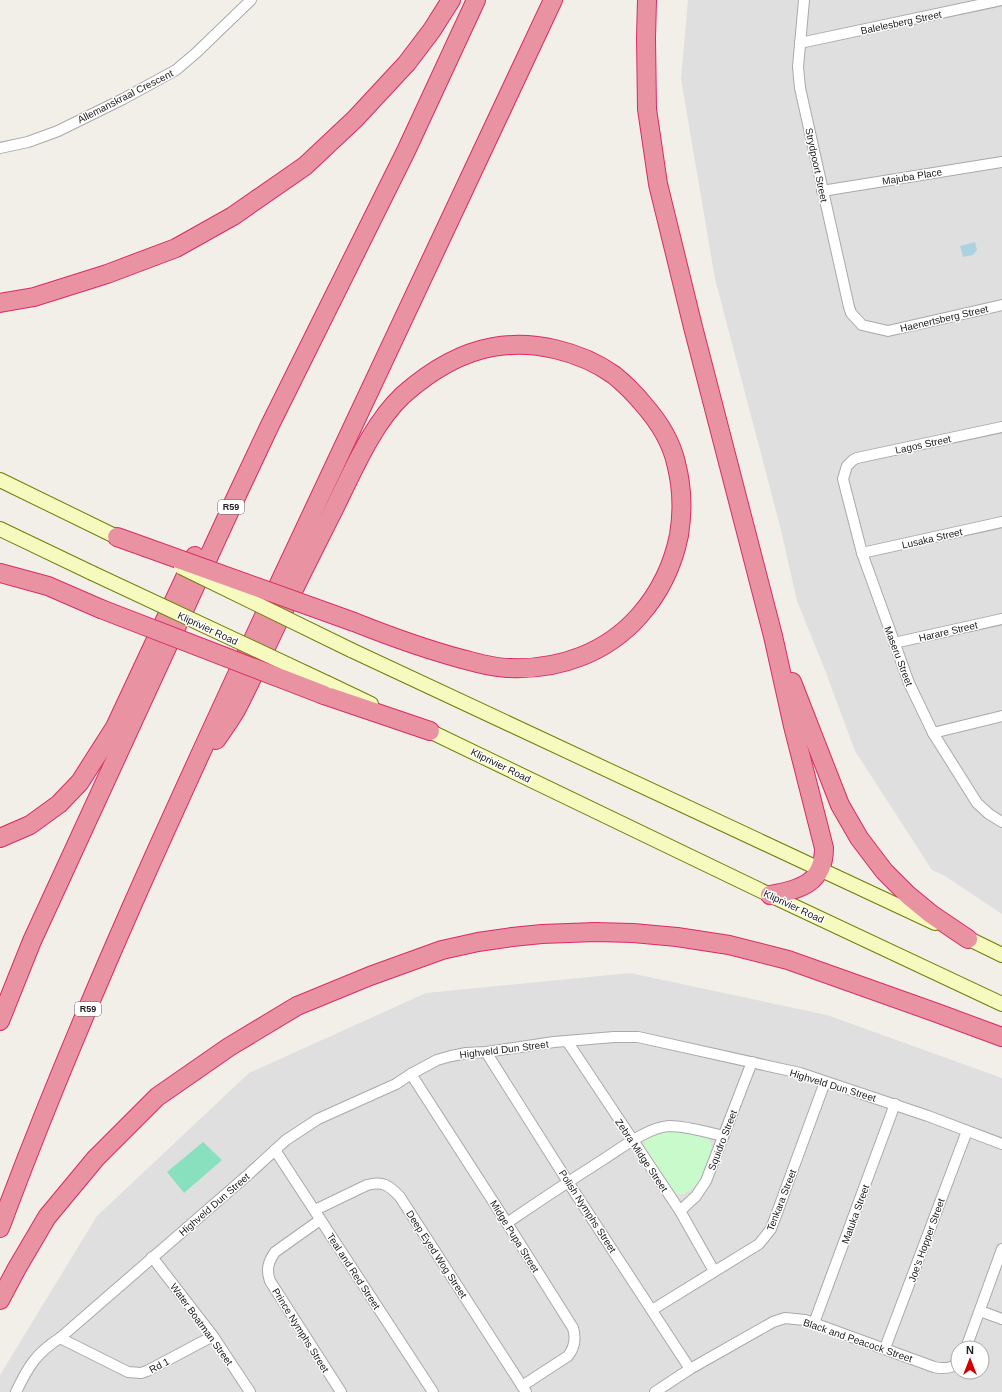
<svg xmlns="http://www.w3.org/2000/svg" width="1002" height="1392" font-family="Helvetica,sans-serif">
	<rect width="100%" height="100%" fill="#f2efe9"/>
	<g fill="#e0dfdf" fill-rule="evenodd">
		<polygon points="688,0 1002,0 1002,914 945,876 932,870 855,751 823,665 797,601 781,530 715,279 681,79"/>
		<path d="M630,973l197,42 175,63v314h-1002v-17l97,-159 152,-143 177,-80zM958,1348h24v24h-24z"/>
	</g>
	<path fill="#c8facc" d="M666,1130l37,5c4,2 7,5 8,9 3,15 -19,63 -39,47 -2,-2 -5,-7 -7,-10 -7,-10 -13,-20 -20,-31l-1,-6 2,-6z"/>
	<polygon fill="#88e0be" points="203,1142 222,1160 184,1193 167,1172"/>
	<polygon fill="#aad3df" points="975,242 977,250 973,255 963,257 960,246"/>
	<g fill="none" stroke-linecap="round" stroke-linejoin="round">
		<g stroke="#a9a9a9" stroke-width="12">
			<g id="minor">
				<polyline points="804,0 798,67 800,88 849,307 851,313 862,325 888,331 1002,305"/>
				<polyline points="800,43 1002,0"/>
				<polyline points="0,148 28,142 58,131 123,99 176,70 196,53 251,0"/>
				<polyline points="822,191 1002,162"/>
				<polyline points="1002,427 857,458 853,460 847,466 843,479 862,553 909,683 933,733 977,803 989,814 1002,822"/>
				<polyline points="862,553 1002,522"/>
				<polyline points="894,643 1002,619"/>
				<polyline points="933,733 1002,716"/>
				<polyline points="567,1041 680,1211 714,1271"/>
				<polyline points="486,1052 568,1182 690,1369"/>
				<path d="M411,1074l96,149 66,105c3,10 2,19 -5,28l-46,30"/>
				<polyline points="275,1150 433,1392"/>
				<path d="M315,1210l52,-25c16,-4 22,0 33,12l126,195"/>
				<polyline points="680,1211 696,1196 706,1181 752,1062"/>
				<path d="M320,1220l-45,32c-7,10 -9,18 -5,29l71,111"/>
				<path d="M507,1223c32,-22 64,-43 97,-64 17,-11 45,-32 65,-33 18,0 37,6 54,10"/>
				<polyline points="152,1257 213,1336 250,1392"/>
				<polyline points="652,1310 759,1244 771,1229 825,1082"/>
				<polyline points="980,1311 1002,1319"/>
				<polyline points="814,1323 895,1104"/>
				<polyline points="60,1338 128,1372 141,1373 147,1371 213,1336"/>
				<polyline points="885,1348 967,1131"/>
				<polyline points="966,1348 1002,1249"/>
				<path d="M16,1392c12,-25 20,-39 44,-54l190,-165 36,-33 32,-21 78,-35 15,-10 26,-14 14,-4 15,-3 20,-1 68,-10 60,-5h24l162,36 128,43 74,28"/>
				<path d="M655,1392l35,-23 83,-47 12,-4 20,2 129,47c9,2 17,2 24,-4"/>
			</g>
		</g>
		<g stroke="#707d05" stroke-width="16">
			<g id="secondary">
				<polyline points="0,480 125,541"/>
				<polyline points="0,529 92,573"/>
				<polyline points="351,650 935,923"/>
				<polyline points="327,683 371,704"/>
				<polyline points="421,727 770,895 1002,1004"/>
				<polyline points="959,934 1002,955"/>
			</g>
		</g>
		<g stroke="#dc2a67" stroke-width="20">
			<g id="motorway">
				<path d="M647,0l-1,38 1,71 11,75 35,143 80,309 20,90 31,122c0,35 -24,42 -54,47"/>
				<polyline points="0,303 34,297 107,274 176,248 233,216 305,166 355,119 407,63 432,30 451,0"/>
				<polyline points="117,537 145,547"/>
				<polyline points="0,573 48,586 101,609"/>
				<polyline points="792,682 840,805 859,838 884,871 908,895 931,914 968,939"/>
				<polyline points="324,695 430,731"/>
				<path d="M216,740c7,-10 14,-20 20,-30 15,-28 28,-59 42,-88 19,-40 39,-79 59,-119 17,-35 37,-81 66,-108 26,-23 56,-42 90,-48 41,-7 87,4 121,28 11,9 21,19 30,30 14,16 27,36 32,58 6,23 7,48 3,72 -6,30 -19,57 -39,80 -33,38 -81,55 -130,53 -16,0 -32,-5 -48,-9 -37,-10 -73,-23 -108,-37"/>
				<polyline points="0,838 30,825 59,804 80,782 115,727 195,556"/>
				<polyline points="0,1021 32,941 237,495 270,425 406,151 476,0"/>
				<path d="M0,1228c81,-218 179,-429 277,-640 91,-196 183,-392 276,-588"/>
				<polyline points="0,1300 17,1268 47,1217 96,1158 157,1097 229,1047 297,1006 370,976 442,950 478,942 512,937 542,934 595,932 633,933 677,937 729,945 788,960 937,1013 1002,1037"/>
			</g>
		</g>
		<use href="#minor" stroke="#fff" stroke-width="10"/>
		<use href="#secondary" stroke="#f7fabf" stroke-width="14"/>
		<use href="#motorway" stroke="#e892a2" stroke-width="18"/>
		<g stroke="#707d05" stroke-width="16" stroke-linecap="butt">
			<g id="secondary-bridge">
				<polyline points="181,567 351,650"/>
				<polyline points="92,573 327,683"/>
			</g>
		</g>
		<g stroke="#dc2a67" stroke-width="20" stroke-linecap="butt">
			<g id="motorway-bridge">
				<polyline points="145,547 354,622"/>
				<polyline points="101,609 324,695"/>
			</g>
		</g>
		<use href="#secondary-bridge" stroke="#f7fabf" stroke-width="14"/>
		<use href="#motorway-bridge" stroke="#e892a2" stroke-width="18"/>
	</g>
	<g text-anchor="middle" stroke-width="3" stroke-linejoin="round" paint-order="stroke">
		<g fill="#fff" stroke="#646464" stroke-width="1">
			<rect x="218" y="500" width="26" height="14" rx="3"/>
			<rect x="75" y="1002" width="26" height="14" rx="3"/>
		</g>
		<g font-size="9" font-weight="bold" fill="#222">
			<text x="231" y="510">R59</text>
			<text x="88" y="1012">R59</text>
		</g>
		<g font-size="10" fill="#222" stroke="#fff">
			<text transform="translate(901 22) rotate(-12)" y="4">Balelesberg Street</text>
			<text transform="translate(125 96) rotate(-27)" y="4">Allemanskraal Crescent</text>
			<text transform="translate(817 165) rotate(78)" y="4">Strydpoort Street</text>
			<text transform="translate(912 176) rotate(-9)" y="4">Majuba Place</text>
			<text transform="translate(944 318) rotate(-13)" y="4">Haenertsberg Street</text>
			<text transform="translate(923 444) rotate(-12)" y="4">Lagos Street</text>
			<text transform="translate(932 538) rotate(-13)" y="4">Lusaka Street</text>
			<text transform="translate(208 628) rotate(25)" y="4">Kliprivier Road</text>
			<text transform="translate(948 631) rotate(-13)" y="4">Harare Street</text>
			<text transform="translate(899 656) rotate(69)" y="4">Maseru Street</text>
			<text transform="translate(501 765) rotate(26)" y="4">Kliprivier Road</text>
			<text transform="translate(794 906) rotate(25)" y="4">Kliprivier Road</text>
			<text transform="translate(504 1049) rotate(-7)" y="4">Highveld Dun Street</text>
			<text transform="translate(833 1085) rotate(17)" y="4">Highveld Dun Street</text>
			<text transform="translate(722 1140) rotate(-69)" y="4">Squidro Street</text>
			<text transform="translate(642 1155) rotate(56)" y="4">Zebra Midge Street</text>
			<text transform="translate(781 1200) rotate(-69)" y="4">Tenkara Street</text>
			<text transform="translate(214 1204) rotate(-41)" y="4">Highveld Dun Street</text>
			<text transform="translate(588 1211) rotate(57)" y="4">Polish Nymphs Street</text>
			<text transform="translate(855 1214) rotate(-70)" y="4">Matuka Street</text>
			<text transform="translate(515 1236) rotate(58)" y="4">Midge Pupa Street</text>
			<text transform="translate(926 1240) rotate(-70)" y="4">Joe's Hopper Street</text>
			<text transform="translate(437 1254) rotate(57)" y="4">Deep Eyed Wog Street</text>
			<text transform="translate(354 1271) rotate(57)" y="4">Teal and Red Street</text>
			<text transform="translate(202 1324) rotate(54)" y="4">Water Boatman Street</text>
			<text transform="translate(301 1330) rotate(58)" y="4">Prince Nymphs Street</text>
			<text transform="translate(858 1340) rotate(19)" y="4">Black and Peacock Street</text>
			<text transform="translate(159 1365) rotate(-28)" y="4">Rd 1</text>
		</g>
	</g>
	<g transform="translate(970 1360)"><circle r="19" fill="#ffffff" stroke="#a7a7a7"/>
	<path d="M0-3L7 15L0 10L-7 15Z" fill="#d40000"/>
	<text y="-6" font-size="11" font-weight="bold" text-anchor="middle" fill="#222222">N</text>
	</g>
</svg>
